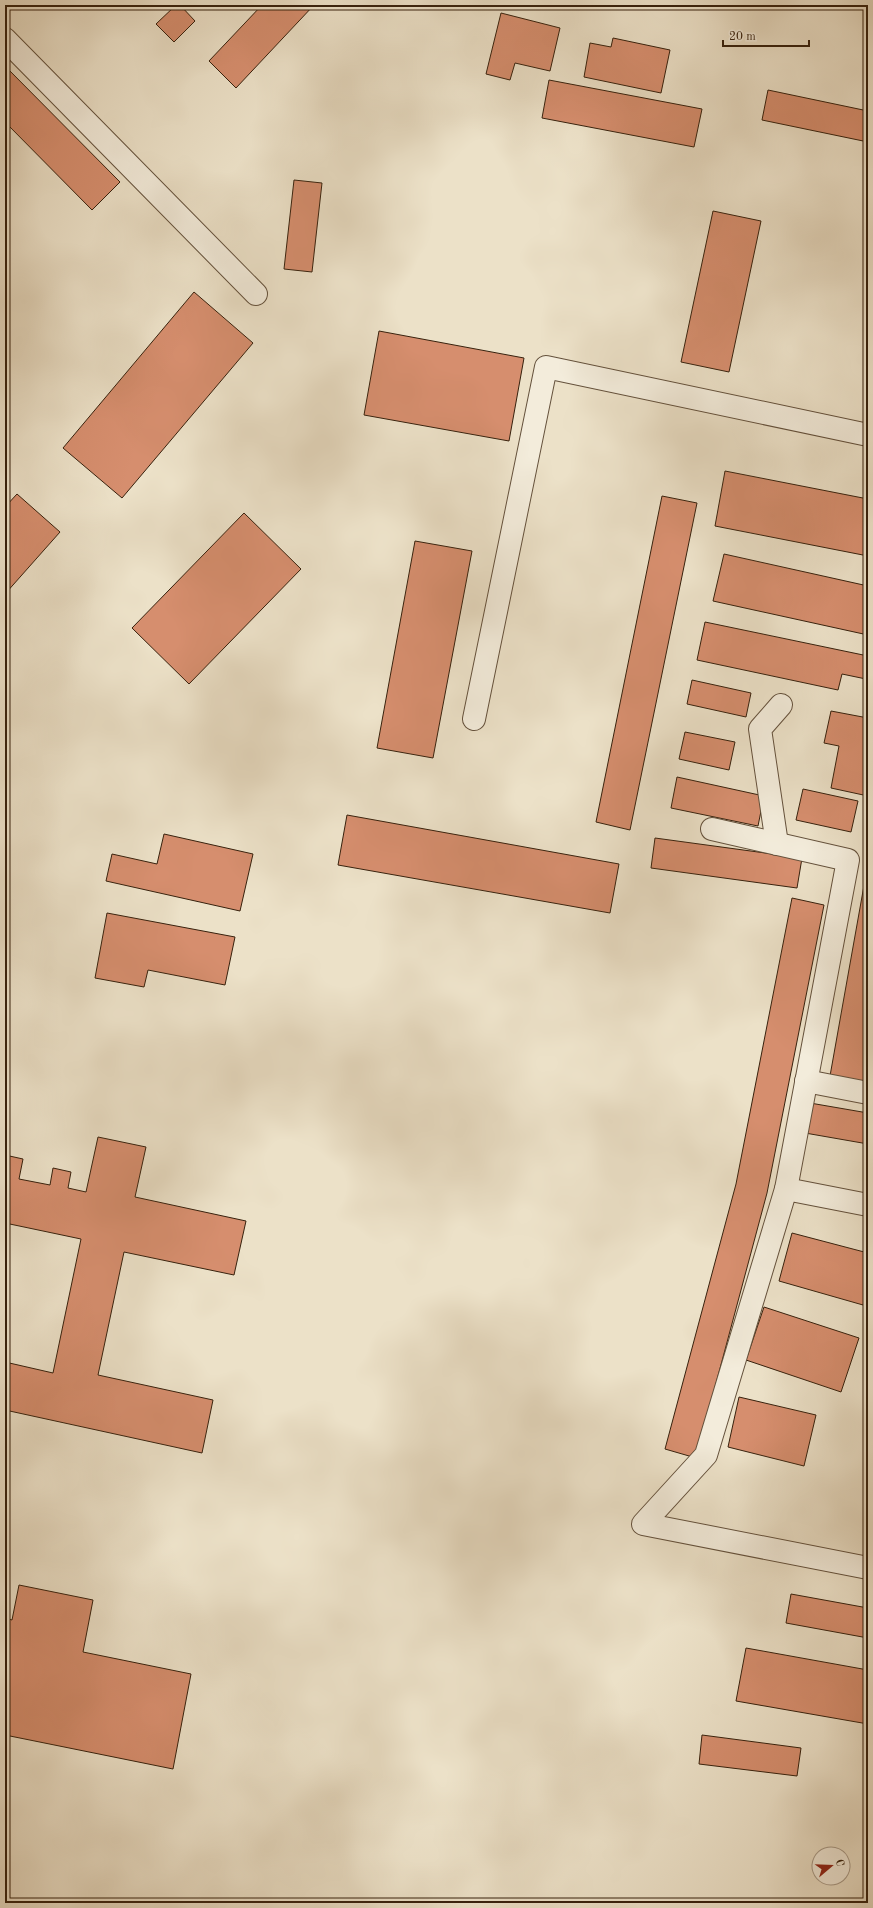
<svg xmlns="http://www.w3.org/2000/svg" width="873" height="1908" font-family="'Old Standard TT',serif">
	<rect width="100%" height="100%" fill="#ece1c8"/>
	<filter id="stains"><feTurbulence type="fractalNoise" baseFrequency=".005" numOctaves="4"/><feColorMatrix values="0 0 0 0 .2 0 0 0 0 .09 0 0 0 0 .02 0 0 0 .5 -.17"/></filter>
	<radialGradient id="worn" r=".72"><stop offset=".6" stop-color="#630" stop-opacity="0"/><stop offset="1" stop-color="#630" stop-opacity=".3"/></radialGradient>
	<g fill="#d68e6e" stroke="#37210d">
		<polygon points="176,5 180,5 195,21 174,42 156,24"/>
		<polygon points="262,5 314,5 236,88 209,61"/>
		<polygon points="501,13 560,28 550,71 515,63 510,80 486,74"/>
		<polygon points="613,38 670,50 661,93 584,77 590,43 611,47"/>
		<polygon points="5,66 120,182 92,210 5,122"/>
		<polygon points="549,80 702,109 694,147 542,118"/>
		<polygon points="768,90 868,111 868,142 762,120"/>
		<polygon points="294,180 322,183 312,272 284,269"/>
		<polygon points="713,211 761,221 729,372 681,362"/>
		<polygon points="194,292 253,343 122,498 63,448"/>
		<polygon points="379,331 524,358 509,441 364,415"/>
		<polygon points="725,471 868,499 868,556 715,526"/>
		<polygon points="17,494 60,532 5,594 5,507"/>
		<polygon points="662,496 697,503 630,830 596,822"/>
		<polygon points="244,513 301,569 189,684 132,628"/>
		<polygon points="415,541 472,551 433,758 377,748"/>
		<polygon points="724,554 868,586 868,635 713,601"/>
		<polygon points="705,622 868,656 866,679 842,674 838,690 697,660"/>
		<polygon points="692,680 751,693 746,717 687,704"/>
		<polygon points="831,711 868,718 868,796 831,788 839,746 824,743"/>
		<polygon points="685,732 735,742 729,770 679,759"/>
		<polygon points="677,777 764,796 758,826 671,808"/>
		<polygon points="803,789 858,801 851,832 796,820"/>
		<polygon points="347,815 619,864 610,913 338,865"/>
		<polygon points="164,834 253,854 240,911 106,881 112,854 157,864"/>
		<polygon points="655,838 802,858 797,888 651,868"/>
		<polygon points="868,863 868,1083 830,1076"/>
		<polygon points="792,898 824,905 767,1193 696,1458 665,1449 736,1184"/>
		<polygon points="107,913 235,937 225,985 148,970 144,987 95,978"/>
		<polygon points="810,1103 868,1113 868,1144 805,1133"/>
		<polygon points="98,1137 146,1147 135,1197 246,1221 234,1275 124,1252 98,1375 213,1400 202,1453 5,1410 5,1362 53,1373 81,1239 5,1223 5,1155 23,1159 19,1179 50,1185 53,1168 71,1172 68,1188 86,1192"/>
		<polygon points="792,1233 868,1253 868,1288 863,1305 779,1281"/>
		<polygon points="764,1307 859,1338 841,1392 746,1360"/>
		<polygon points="739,1397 816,1415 804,1466 728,1447"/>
		<polygon points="19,1585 93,1600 83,1652 191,1674 173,1769 5,1735 5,1618 12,1620"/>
		<polygon points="791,1594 868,1608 868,1638 786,1623"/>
		<polygon points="746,1648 868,1670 868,1724 736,1701"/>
		<polygon points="702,1735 801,1748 797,1776 699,1764"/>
	</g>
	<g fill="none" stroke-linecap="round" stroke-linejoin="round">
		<g stroke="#64513c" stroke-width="24">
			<g id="minor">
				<polyline points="5,39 256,294"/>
				<polyline points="474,719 546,367 868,435"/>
				<polyline points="712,829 848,860 786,1189"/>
				<polyline points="777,844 760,729 781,705"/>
				<polyline points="806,1081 868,1093"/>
				<polyline points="868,1205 786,1189 706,1455 643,1524 868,1568"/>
			</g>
		</g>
		<use href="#minor" stroke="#f3ecdb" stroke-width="22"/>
	</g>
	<rect width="873" height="1908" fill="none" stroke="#ece1c8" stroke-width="20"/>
	<rect x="6" y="6" width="861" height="1896" fill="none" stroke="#37210d" stroke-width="2"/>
	<rect x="10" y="10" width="853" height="1888" fill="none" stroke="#37210d"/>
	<g transform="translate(831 1866) rotate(71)"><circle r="19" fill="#f3ecdb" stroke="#a89b89"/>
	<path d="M0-3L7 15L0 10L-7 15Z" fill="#8f2418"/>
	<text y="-6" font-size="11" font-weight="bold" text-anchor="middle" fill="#37210d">С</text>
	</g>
	<path d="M723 40v6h86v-6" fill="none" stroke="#37210d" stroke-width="2"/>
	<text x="729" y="40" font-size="12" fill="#37210d" stroke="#f3ecdb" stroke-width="3" paint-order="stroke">20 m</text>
	<rect width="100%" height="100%" filter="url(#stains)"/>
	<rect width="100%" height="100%" fill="url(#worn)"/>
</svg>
